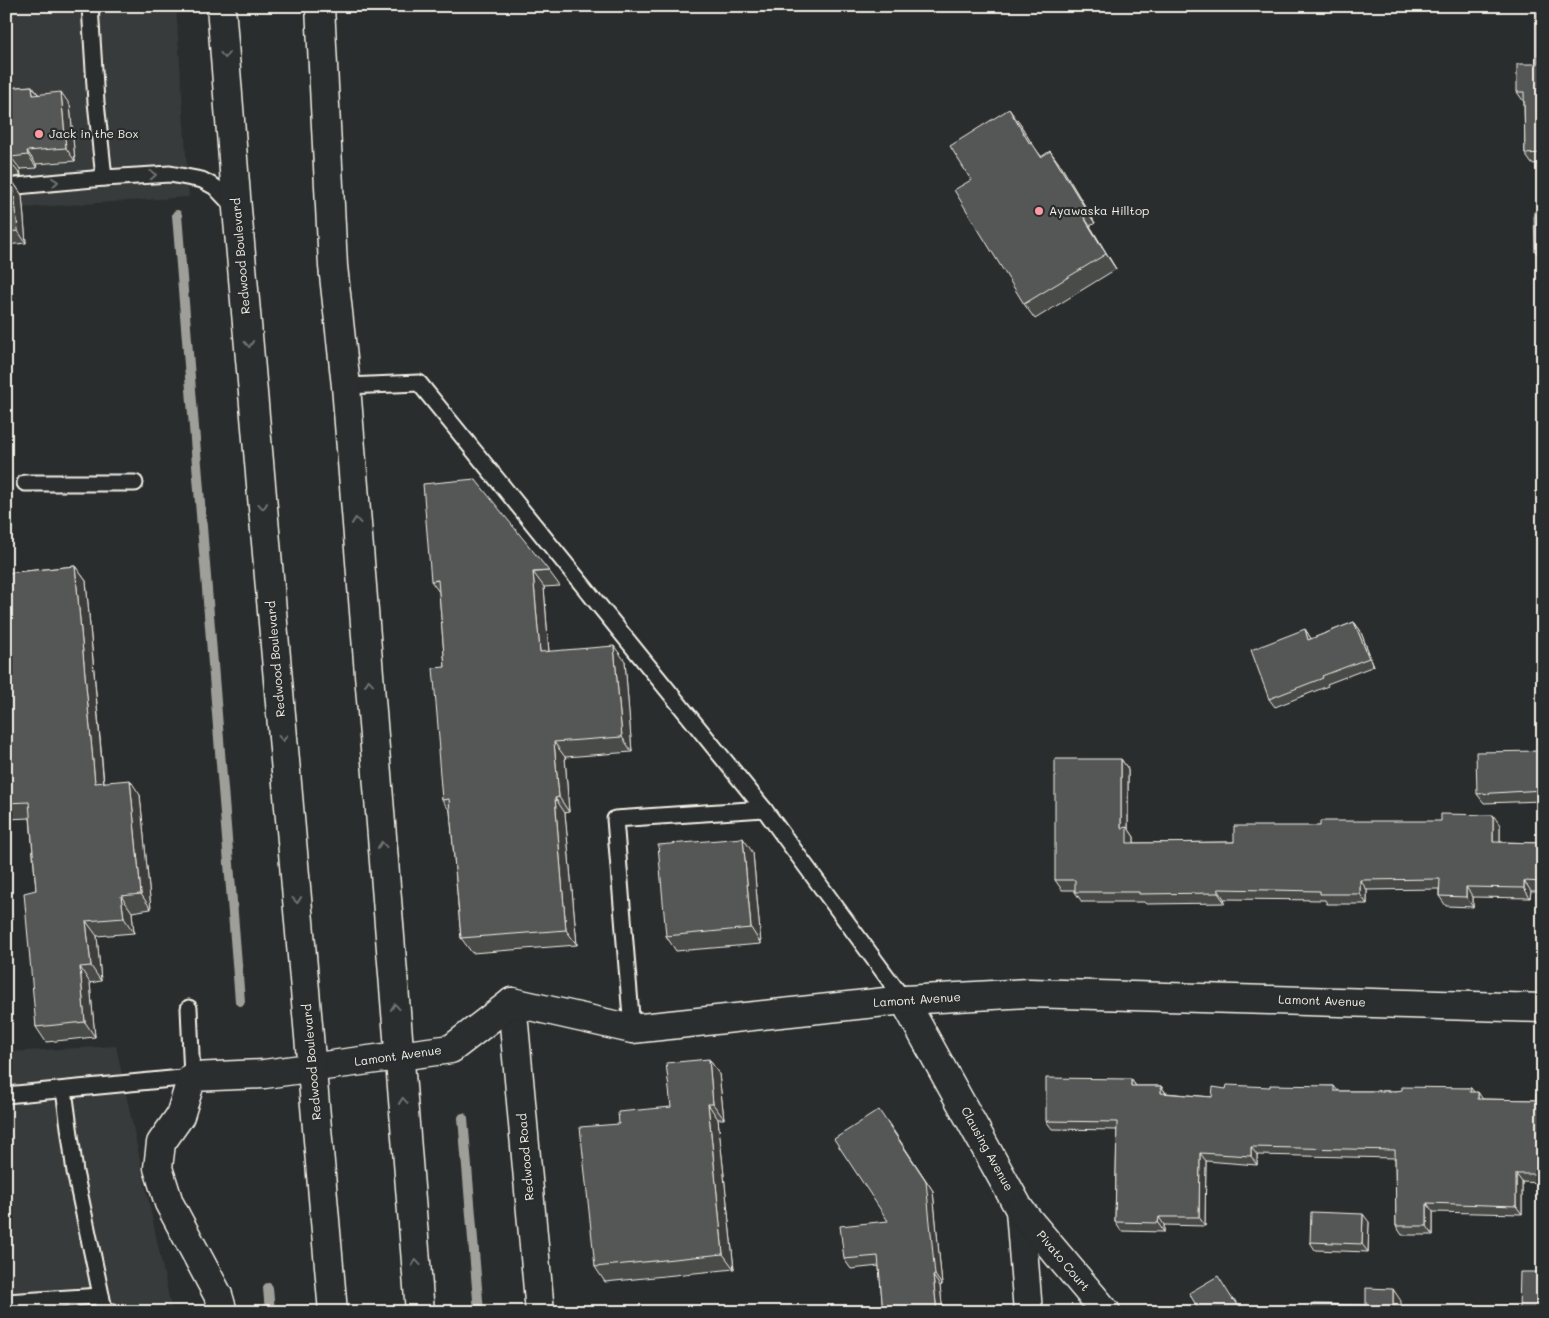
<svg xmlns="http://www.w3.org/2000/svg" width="1549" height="1318" font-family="Mali,sans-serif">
	<rect width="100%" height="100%" fill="#2a2d2e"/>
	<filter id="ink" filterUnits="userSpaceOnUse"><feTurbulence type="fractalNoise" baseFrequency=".02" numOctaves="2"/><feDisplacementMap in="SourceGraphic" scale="10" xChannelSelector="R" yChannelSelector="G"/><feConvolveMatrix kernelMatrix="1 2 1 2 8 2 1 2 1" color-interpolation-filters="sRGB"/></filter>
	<g filter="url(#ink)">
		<g fill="#373a3a">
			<polygon points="6,6 176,6 189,197 6,209"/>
			<polygon points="116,1046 172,1312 6,1312 6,1052"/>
		</g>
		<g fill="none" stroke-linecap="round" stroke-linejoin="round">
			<g stroke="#9f9f9a" stroke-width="10">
				<polyline points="177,215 240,1001"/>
				<polyline points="463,1118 479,1312"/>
				<polyline points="268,1288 270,1312"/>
			</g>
			<g stroke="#f4f1e8" stroke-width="19">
				<g id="lane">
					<polyline points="90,6 96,102 104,178"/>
					<polyline points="6,187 104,178 170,174 202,180 215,187 235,208"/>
					<polyline points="346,386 419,383 764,809 904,1000"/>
					<polyline points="25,483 135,483"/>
					<polyline points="632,1029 615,819 764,809"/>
					<polyline points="64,1090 75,1172 104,1309 113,1312"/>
					<polyline points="6,1095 192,1077 189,1008"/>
					<polyline points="6,1302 101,1296"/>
				</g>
			</g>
			<g stroke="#f4f1e8" stroke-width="31">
				<g id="street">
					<polyline points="904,1000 1020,1210 1028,1312"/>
					<polyline points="512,1002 540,1312"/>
					<polyline points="1020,1210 1106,1312"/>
					<polyline points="223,1312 218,1295 169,1203 158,1168 161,1143 180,1116 192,1077 264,1074 451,1049 512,1002 632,1029 904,1000 1029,993 1543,1008"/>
				</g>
			</g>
			<g stroke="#f4f1e8" stroke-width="31">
				<g id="secondary">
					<polyline points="221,6 237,209 333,1312"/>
					<polyline points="320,6 333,266 346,386 420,1312"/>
				</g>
			</g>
			<use href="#lane" stroke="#2a2d2e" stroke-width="15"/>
			<use href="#street" stroke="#2a2d2e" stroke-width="28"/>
			<use href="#secondary" stroke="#2a2d2e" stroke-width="28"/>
		</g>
		<g fill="#494b4a" stroke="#f4f1e8">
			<polygon points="1129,6 1183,6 1183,8 1131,9"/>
			<polygon points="1538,6 1543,163 1532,164 1525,154 1524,102 1517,92 1538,64"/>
			<polygon points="32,86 38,94 70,105 75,161 36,164 37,168 20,169 21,176 6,178 6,88"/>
			<polygon points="1020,124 1031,143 1041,156 1061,166 1095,223 1090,226 1116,269 1035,319 1024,304 971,180"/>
			<polygon points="13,182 22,195 26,243 6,245 6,183"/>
			<polygon points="1543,212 1543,261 1542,261 1535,251"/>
			<polygon points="75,566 86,581 104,782 140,795 151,909 132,912 134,933 97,936 101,981 90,983 95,1037 46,1042 36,1027 36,890 30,818 6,819 6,573"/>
			<polygon points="549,571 560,586 544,587 549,652 625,661 632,752 565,757 569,812 565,813 577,945 472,953 461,938 450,811 442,800 440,750 445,667 439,592 431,581"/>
			<polygon points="1354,622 1360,630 1374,666 1327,684 1328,686 1275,707 1269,699 1305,629 1311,639"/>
			<polygon points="1543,751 1543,801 1484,803 1477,794"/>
			<polygon points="1121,759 1128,769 1128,828 1134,837 1134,843 1234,842 1320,826 1500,825 1500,842 1543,843 1543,891 1531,891 1530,898 1473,897 1473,907 1446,906 1439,896 1439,889 1367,890 1367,904 1327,904 1325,900 1224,899 1225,903 1146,904 1144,902 1082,902 1075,892 1075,890 1062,890 1055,880"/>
			<polygon points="753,853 761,944 676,951 666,936"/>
			<polygon points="709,1059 719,1074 724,1119 718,1119 734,1269 605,1282 595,1267 619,1124 671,1107"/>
			<polygon points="1131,1079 1136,1086 1161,1086 1166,1093 1212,1097 1226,1089 1334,1086 1338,1091 1396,1091 1471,1088 1474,1092 1483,1099 1536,1100 1543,1094 1543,1183 1522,1182 1522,1214 1433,1212 1433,1235 1402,1235 1396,1226 1395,1158 1257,1155 1257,1165 1206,1161 1205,1226 1164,1225 1164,1232 1121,1231 1115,1222 1117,1130 1052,1129 1046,1121"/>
			<polygon points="887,1121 933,1191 942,1285 940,1286 943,1312 883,1312 879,1266 851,1269 844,1259 888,1221"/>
			<polygon points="1369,1222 1368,1252 1315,1250 1310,1242"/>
		</g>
		<g fill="#3c3d3c" stroke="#f4f1e8">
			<polygon points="32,86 41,98 33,95"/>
			<polygon points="61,92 70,105 75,161 66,148"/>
			<polygon points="1009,109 1020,124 1041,159 1030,144"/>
			<polygon points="27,151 36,164 37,168 28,155"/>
			<polygon points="1050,151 1061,166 1095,223 1085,208"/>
			<polygon points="11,157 20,169 21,176 12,164"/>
			<polygon points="13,182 22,195 26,243 18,231"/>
			<polygon points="1080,211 1090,226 1116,269 1106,254"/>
			<polygon points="75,566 86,581 105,798 95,783"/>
			<polygon points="533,572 544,587 550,667 540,652"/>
			<polygon points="1354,622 1360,630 1374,666 1369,658"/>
			<polygon points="1305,629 1310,637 1314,647 1308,640"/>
			<polygon points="614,646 625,661 632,752 622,737"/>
			<polygon points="554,742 565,757 569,812 559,797"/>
			<polygon points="1121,759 1128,769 1128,828 1134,837 1134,853 1127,843 1121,828"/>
			<polygon points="130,780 140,795 151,909 141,894"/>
			<polygon points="555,798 565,813 577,945 566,930"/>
			<polygon points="1493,815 1500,825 1500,852 1493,842"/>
			<polygon points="743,838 753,853 761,944 751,928"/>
			<polygon points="1360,880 1367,890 1367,904 1360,894"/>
			<polygon points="1524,881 1531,891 1530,898 1524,888"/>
			<polygon points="1466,887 1473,897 1473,907 1466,897"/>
			<polygon points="1218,889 1224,899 1225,903 1218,893"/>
			<polygon points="121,896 132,912 134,933 124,918"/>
			<polygon points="86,921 97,936 101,981 91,966"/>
			<polygon points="80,967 90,983 95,1037 85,1022"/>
			<polygon points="709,1059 719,1074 724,1119 713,1104"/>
			<polygon points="1131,1079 1137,1088 1131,1086"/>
			<polygon points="1161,1086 1167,1095 1161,1093"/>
			<polygon points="1478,1092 1484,1101 1478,1099"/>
			<polygon points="708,1104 718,1119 734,1269 723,1254"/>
			<polygon points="887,1121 933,1191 942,1285 935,1275"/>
			<polygon points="1251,1147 1257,1155 1257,1165 1251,1156"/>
			<polygon points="1200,1153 1206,1161 1205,1226 1199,1217"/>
			<polygon points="1516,1174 1522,1182 1522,1214 1516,1206"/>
			<polygon points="1427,1203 1433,1212 1433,1235 1427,1226"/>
			<polygon points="1363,1214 1369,1222 1368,1252 1362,1244"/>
			<polygon points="1159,1217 1164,1225 1164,1232 1158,1223"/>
			<polygon points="933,1276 940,1286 943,1312 937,1312"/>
			<polygon points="1393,1289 1401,1301 1401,1312 1393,1306"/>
		</g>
		<g fill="#555756" stroke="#f4f1e8">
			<polygon points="1538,6 1543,6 1543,156 1543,153 1525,154 1524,92 1517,92 1517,64 1538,64"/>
			<polygon points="32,86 33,95 61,92 66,148 27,151 28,155 11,157 12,164 6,164 6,88"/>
			<polygon points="1009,109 1030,144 1032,143 1041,157 1050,151 1085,208 1080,211 1106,254 1024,304 954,190 971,180 950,146"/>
			<polygon points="13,182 18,231 6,232 6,183"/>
			<polygon points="1534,212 1543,212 1543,251 1535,251"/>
			<polygon points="475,479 549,571 533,572 540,652 614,646 622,737 554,742 559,797 555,798 566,930 461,938 449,799 442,800 438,750 440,750 433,668 445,667 438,580 431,581 423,484"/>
			<polygon points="75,566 95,783 130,780 141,894 121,896 124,918 86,921 91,966 80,967 85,1022 36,1027 24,893 36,890 29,802 6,803 6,573"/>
			<polygon points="1354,622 1369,658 1322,676 1323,678 1269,699 1251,650 1305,629 1308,640"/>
			<polygon points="1543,751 1543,790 1477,794 1476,752"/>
			<polygon points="1055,759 1121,759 1121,828 1127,827 1127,843 1234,842 1234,826 1320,826 1320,821 1441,821 1441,814 1493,815 1493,842 1543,843 1543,882 1524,881 1524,888 1466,887 1466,897 1439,896 1440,879 1360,880 1360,894 1320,894 1320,891 1218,889 1218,893 1139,894 1139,892 1075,892 1075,880 1055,880"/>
			<polygon points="743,838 751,928 666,936 658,845"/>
			<polygon points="709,1059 713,1104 708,1104 723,1254 595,1267 580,1127 619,1124 618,1112 671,1107 666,1063"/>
			<polygon points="1046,1078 1131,1079 1131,1086 1161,1086 1161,1093 1212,1097 1213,1087 1226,1089 1227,1085 1270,1087 1270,1085 1334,1086 1334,1091 1396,1091 1402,1090 1402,1087 1471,1088 1470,1092 1478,1092 1478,1099 1536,1100 1536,1094 1543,1094 1543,1174 1516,1174 1516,1206 1427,1203 1427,1226 1396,1226 1395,1150 1251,1147 1251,1156 1200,1153 1199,1217 1159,1217 1158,1223 1115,1222 1117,1122 1046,1121"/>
			<polygon points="879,1110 926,1181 935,1275 933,1276 937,1312 883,1312 878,1256 844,1259 840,1226 888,1221 834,1139"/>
			<polygon points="1311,1212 1363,1214 1362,1244 1310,1242"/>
			<polygon points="1520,1272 1543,1272 1543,1312 1311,1312 1311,1304 1366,1305 1366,1288 1393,1289 1393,1306 1519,1309"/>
			<polygon points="1218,1276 1233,1300 1234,1299 1242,1312 1200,1312 1189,1293"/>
		</g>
		<defs><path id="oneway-chevron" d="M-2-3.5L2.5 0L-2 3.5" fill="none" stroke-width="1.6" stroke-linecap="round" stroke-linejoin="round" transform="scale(1.25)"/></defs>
		<g stroke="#71726f">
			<use href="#oneway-chevron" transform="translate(225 55) rotate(86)"/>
			<use href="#oneway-chevron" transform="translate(153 175) rotate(-3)"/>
			<use href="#oneway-chevron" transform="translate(55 182) rotate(-5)"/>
			<use href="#oneway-chevron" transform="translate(249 344) rotate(85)"/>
			<use href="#oneway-chevron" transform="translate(263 506) rotate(85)"/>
			<use href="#oneway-chevron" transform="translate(356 521) rotate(-95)"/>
			<use href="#oneway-chevron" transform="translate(369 683) rotate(-95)"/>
			<use href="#oneway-chevron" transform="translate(283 738) rotate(85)"/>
			<use href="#oneway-chevron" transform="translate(382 845) rotate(-95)"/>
			<use href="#oneway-chevron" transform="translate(297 900) rotate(85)"/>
			<use href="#oneway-chevron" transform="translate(395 1007) rotate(-95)"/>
			<use href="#oneway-chevron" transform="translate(403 1101) rotate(-95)"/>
			<use href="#oneway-chevron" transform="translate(416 1263) rotate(-95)"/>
		</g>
	</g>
	<g fill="#ff9aa2" stroke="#2a2d2e" stroke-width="2">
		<circle cx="39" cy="134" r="5"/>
		<circle cx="1039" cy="211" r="5"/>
	</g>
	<g text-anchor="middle" stroke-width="4.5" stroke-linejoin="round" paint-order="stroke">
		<g font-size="12" fill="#f4f1e8" stroke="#2a2d2e" text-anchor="start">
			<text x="49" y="138">Jack in the Box</text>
			<text x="1049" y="215">Ayawaska Hilltop</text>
		</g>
		<g font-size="12" fill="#f4f1e8" stroke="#2a2d2e">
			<text transform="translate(241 256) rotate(-95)" y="4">Redwood Boulevard</text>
			<text transform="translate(276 659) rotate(-95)" y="4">Redwood Boulevard</text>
			<text transform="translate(917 1000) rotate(-4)" y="4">Lamont Avenue</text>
			<text transform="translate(1322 1001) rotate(2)" y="4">Lamont Avenue</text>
			<text transform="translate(398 1056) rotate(-8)" y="4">Lamont Avenue</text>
			<text transform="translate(312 1062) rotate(-95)" y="4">Redwood Boulevard</text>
			<text transform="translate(987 1149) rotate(61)" y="4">Clausing Avenue</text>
			<text transform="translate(526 1157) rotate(-95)" y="4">Redwood Road</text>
			<text transform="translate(1063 1261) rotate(50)" y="4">Pivato Court</text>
		</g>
	</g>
	<rect width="1549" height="1318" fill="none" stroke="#2a2d2e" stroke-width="25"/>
	<rect x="12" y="12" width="1524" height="1293" fill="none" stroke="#f4f1e8" stroke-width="2" filter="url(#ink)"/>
</svg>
